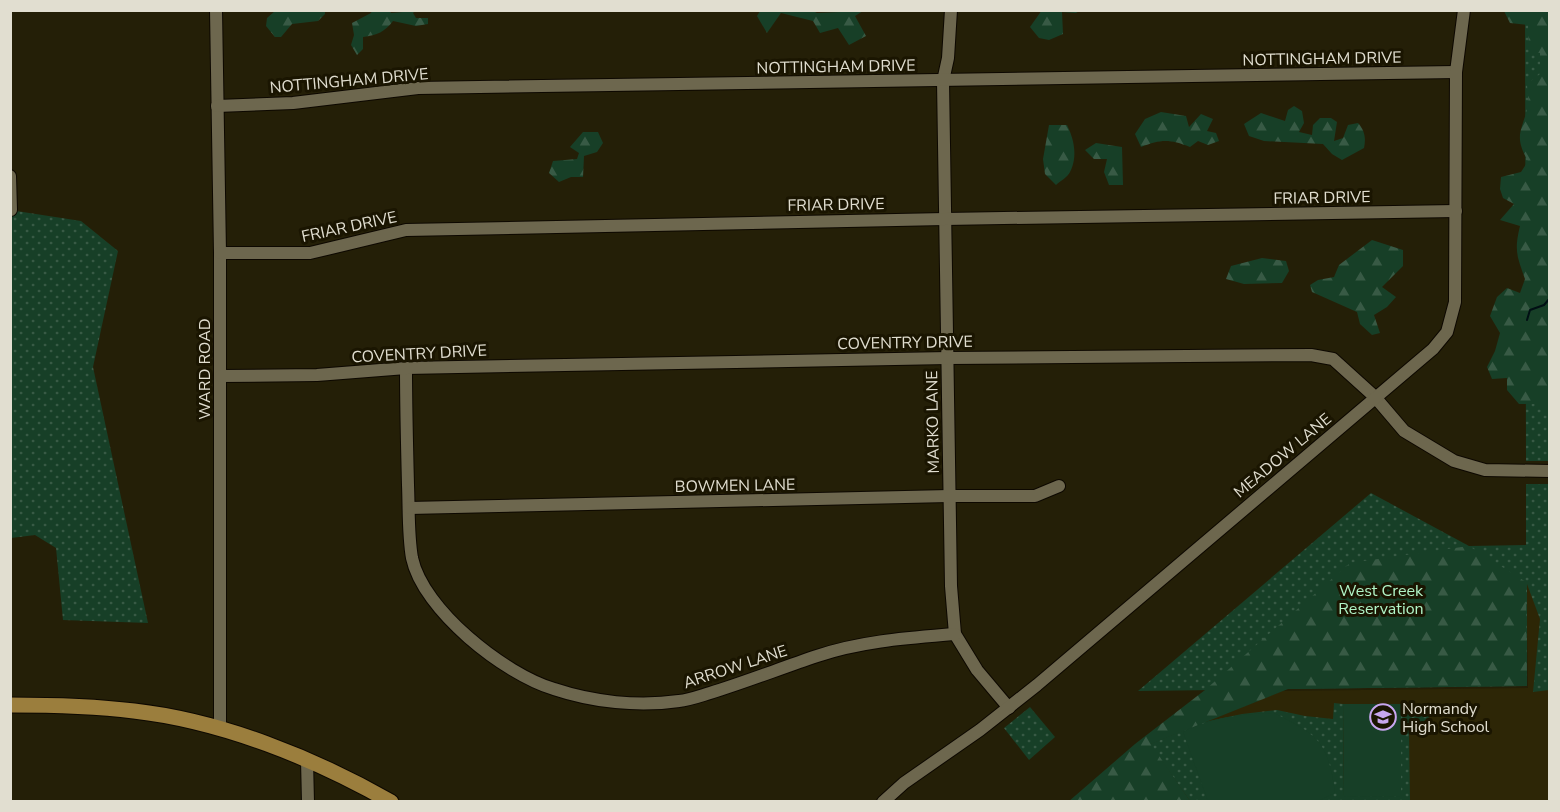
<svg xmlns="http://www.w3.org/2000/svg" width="1560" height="812" font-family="'Nunito Sans',sans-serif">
	<defs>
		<pattern id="green-dots" width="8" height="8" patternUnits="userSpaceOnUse" patternTransform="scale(1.5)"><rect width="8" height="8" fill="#173f27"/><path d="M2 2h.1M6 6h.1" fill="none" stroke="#385a45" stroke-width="1.8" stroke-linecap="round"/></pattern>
		<pattern id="forest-firs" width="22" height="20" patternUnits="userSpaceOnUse" patternTransform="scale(1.5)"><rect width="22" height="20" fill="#173f27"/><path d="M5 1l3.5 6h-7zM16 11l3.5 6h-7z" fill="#385a45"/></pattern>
	</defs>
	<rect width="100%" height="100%" fill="#241f07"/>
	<polygon fill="#2d2606" points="1526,582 1549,582 1549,801 1188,801 1150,744 1282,691 1528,688"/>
	<g fill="url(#green-dots)">
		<polygon points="1525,11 1549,11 1549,461 1526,461"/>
		<polygon points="10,210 81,221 118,251 93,367 148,623 63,620 56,548 35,535 11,538"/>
		<polygon points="1526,484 1549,484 1549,690 1533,692 1540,619 1527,584 1527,686 1138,691 1371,493 1469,546 1526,545"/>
		<polygon points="1334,703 1343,704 1344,796 1401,796 1401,704 1447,704 1409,732 1410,801 1190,801 1150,744 1204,722 1242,714 1277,710 1305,716 1333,719"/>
		<polygon points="1030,707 1055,737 1029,760 1004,728"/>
	</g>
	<g fill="url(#forest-firs)">
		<polygon points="1042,10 1079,10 1079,11 1076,13 1062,12 1063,34 1049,40 1039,38 1030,27"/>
		<polygon points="275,11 325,11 325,14 318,21 292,24 281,37 275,37 266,26 267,18"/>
		<path d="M372,11h18l1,2 24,-2 -2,2 3,5h12v6l-12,2 -23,-5c-8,11 -16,14 -30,16v12l-6,6 -6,-10 3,-10 -2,-12 19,-10z"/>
		<polygon points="760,11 811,10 817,13 863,11 855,16 866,36 849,45 838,28 820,33 813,21 781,13 767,33 757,16"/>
		<path d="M1504,11h45v409l-2,-12 -10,-4h-18l-12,-14v-12l-15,1 -5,-12 8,-16 5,-18 -10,-17 7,-19 10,-9 13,5 5,-14c-8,-23 -11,-28 -5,-53l-20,-6 14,-16 -11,-6 -3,-9 1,-12 20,-5 7,-11c-16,-27 -4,-32 0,-57 1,-6 -1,-14 -1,-20l13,-10v-21l-11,-1 -1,-27 -18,-2z"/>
		<path d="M1294,106l8,5 2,12 -5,9 13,3 1,-10 7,-7h11l6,4 -3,19 9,-3 5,-13 10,-2c7,8 8,15 6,25l-22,12 -10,-6 -9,-10 -59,-3 -15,-5 -5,-12 17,-11 24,8 3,-11z"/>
		<path d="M1161,112l25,4 3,11 12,-13 12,5 -6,12 9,2 3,8 -11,4 -10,-4 -8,6c-20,-8 -29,-8 -49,0l-6,-13 10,-15z"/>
		<path d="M1049,125h18c7,14 11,32 3,47 -2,5 -10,9 -14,13l-11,-11 -2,-15z"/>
		<polygon points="583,132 598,132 603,143 597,152 584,156 583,177 571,177 559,182 549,173 553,161 577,159 579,153 570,147"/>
		<polygon points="1096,143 1122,147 1123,185 1109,185 1104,172 1107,159 1094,159 1085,150"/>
		<polygon points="1372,240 1403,250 1403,266 1382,287 1396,297 1387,307 1374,315 1380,333 1372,335 1360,324 1357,312 1312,292 1310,285 1318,280 1334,277 1339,265"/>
		<polygon points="1262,258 1286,261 1289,271 1282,283 1244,284 1226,279 1231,266"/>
		<polygon points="1469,546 1526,582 1527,686 1288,689 1151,744 1190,801 1068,802 1135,744 1205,690 1350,563"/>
	</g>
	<g fill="#173f27">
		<polygon points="1343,704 1401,704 1401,796 1344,797"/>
		<path d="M1274,713c44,22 54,28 61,80l-17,8h-110l-25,-69c30,-15 57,-18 91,-19z"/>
	</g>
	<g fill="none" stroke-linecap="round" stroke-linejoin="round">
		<g stroke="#010f14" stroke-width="2">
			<polyline points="1527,320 1530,310 1544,305 1550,298"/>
			<polyline points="1549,400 1550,392"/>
		</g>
		<g stroke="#0d0800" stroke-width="14">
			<g id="minor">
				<polyline points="216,10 220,253 220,728"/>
				<polyline points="951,10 948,58 943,81 951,586 955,634 977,670 1009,708"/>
				<polyline points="217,106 293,103 418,88 1456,72"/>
				<polyline points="10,176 11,210"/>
				<polyline points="220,253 310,253 406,230 945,219 1456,211"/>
				<path d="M406,368c0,39 1,78 2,117 1,24 0,50 4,73 11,52 92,116 142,131 39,13 84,18 125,12 10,-1 21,-5 31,-8 36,-11 71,-25 107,-37 45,-15 91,-18 138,-22"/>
				<polyline points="221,376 317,375 406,368 948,358 1311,355 1333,359 1375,397 1404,431 1454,461 1485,470 1550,471"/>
				<polyline points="409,508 949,496 1035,496 1059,486"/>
				<polyline points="307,760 308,802"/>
				<polyline points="883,802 904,783 980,730 1037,685 1433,349 1447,332 1455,302 1456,72 1464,10"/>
			</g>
		</g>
		<g stroke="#0d0800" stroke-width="17">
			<path id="major" d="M10,705c42,0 83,1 124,6 88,10 180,47 257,91"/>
		</g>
		<use href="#minor" stroke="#6d674e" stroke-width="12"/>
		<use href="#major" stroke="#9b7e3d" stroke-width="15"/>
	</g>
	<defs>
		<g id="school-ring" transform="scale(1.35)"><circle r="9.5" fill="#1a1501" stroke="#c7a6ef" stroke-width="1.5"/><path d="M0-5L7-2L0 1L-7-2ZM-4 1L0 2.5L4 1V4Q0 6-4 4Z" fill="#c7a6ef"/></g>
	</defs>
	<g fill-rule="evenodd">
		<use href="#school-ring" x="1383" y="717"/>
	</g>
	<g text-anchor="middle" stroke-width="6" stroke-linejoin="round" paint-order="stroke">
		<g font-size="16" fill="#e1ded0" stroke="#1a1501">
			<text transform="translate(1322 58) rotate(-1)" y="6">NOTTINGHAM DRIVE</text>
			<text transform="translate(836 66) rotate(-1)" y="6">NOTTINGHAM DRIVE</text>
			<text transform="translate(349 80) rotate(-5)" y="6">NOTTINGHAM DRIVE</text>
			<text transform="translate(1322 197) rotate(-1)" y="6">FRIAR DRIVE</text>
			<text transform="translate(836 204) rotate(-1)" y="6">FRIAR DRIVE</text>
			<text transform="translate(349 226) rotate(-12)" y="6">FRIAR DRIVE</text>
			<text transform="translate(905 342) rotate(-1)" y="6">COVENTRY DRIVE</text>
			<text transform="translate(419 353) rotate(-3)" y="6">COVENTRY DRIVE</text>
			<text transform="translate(204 369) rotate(-90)" y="6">WARD ROAD</text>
			<text transform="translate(932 422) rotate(-91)" y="6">MARKO LANE</text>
			<text transform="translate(1282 455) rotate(-40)" y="6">MEADOW LANE</text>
			<text transform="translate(735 485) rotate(-1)" y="6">BOWMEN LANE</text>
			<text transform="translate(735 666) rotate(-18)" y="6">ARROW LANE</text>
		</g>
		<g font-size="16" fill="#b1f5c7" stroke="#1a1501">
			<text x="1381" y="596">West Creek<tspan x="1381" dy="18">Reservation</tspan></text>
		</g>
		<g font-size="16" fill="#e1ded0" stroke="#1a1501" text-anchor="start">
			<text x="1402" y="714">Normandy<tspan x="1402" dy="18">High School</tspan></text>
		</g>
	</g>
	<rect width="1560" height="812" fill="none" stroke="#e1ded0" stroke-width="24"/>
</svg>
